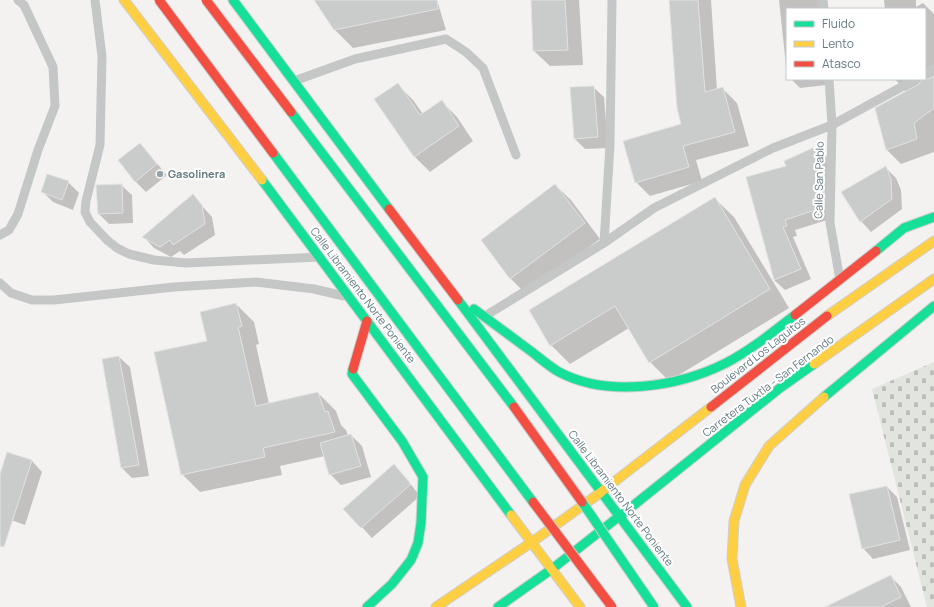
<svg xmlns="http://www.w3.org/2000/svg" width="934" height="607" font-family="Manrope,sans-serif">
	<defs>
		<pattern id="cemetery-stones" width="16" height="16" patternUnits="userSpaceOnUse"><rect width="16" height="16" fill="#e2e4de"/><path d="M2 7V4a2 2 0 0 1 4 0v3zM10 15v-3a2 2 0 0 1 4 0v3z" fill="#bbbeb9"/></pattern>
	</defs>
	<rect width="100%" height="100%" fill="#f3f2f1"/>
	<polygon fill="url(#cemetery-stones)" points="934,362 934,607 927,607 872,389"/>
	<g fill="#0003">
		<polygon points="315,0 437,0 446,30 353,48 334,29"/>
		<polygon points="532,0 579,0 583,65 550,66 534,51"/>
		<polygon points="670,0 711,0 717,90 722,88 737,103 749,146 696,160 702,181 650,196 636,182 683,124"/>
		<polygon points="779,0 822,0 823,9 787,9 787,75"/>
		<polygon points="884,0 916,0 916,7 923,3 934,14 934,152 901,164 887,150 906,92 895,79 925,79 925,9 885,9"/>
		<polygon points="791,79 825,79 826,85 800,88"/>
		<polygon points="398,85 413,100 423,114 441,101 457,117 473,141 430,172 414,156"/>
		<polygon points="593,87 604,97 608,148 585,149 575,139"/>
		<polygon points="140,144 167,175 146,192 135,181"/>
		<polygon points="817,147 828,158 834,218 795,230 797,236 793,237 811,279 785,290 774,280 788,167 786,162"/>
		<polygon points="885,167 896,178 901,190 902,209 871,232 861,221"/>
		<polygon points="68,182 79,193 73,210 53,202 42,191"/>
		<polygon points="121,185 132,195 133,223 109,224 99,214"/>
		<polygon points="555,185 571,200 600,239 526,294 511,279 482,241"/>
		<polygon points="193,196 212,217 215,235 184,255 180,251 171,257 154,248 144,237"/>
		<polygon points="714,198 734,217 789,308 669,381 650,362 629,328 570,364 551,345"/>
		<polygon points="236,304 254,322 259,344 256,345 269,404 318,393 336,411 341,425 346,430 348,436 351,435 362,446 371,477 341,485 330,474 325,456 280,466 282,475 200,492 182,474 208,341"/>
		<polygon points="119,357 130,367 149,476 132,478 122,468 103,360"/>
		<polygon points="32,461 42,472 25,525 0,516 0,477"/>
		<polygon points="404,476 420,496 372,538 345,509"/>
		<polygon points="887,487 897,497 910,550 873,559 863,548"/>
		<polygon points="890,576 901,587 911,607 851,607"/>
	</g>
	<g fill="#cacccc" stroke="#e2e2e1">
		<polygon points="314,0 437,0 438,9 334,30"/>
		<polygon points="531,0 565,0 568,50 533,51"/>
		<polygon points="669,0 698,0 705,92 723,87 735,132 683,146 689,167 635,183 623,141 681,124 677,108"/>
		<polygon points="934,76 934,108 914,123 917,139 886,150 875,108 919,84 922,79 928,79"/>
		<polygon points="398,83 420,115 442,100 459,126 414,157 374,99"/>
		<polygon points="594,86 598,137 574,139 570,87"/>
		<polygon points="140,143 157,164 135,182 118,160"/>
		<polygon points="817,146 825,196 824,207 785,220 787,226 783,227 801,269 774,280 746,177 786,166 784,161"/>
		<polygon points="886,166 891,179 892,199 860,222 841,192"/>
		<polygon points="47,174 69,181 62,200 41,192"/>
		<polygon points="122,184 123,213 98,214 96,185"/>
		<polygon points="555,184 585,223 510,279 481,240"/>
		<polygon points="193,194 202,205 205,224 173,245 170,240 160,247 142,237"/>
		<polygon points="715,197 770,289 649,363 615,306 550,346 529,310"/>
		<polygon points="236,303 242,326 238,327 256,406 318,392 325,412 328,411 335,432 263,448 265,457 181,475 154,352 207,341 200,312"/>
		<polygon points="119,356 139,465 121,468 102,359"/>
		<polygon points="351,434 361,466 329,475 320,443"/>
		<polygon points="7,452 32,460 4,547 0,546 0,474"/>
		<polygon points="394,464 410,483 410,485 361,528 343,509"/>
		<polygon points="887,486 900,540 862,549 849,494"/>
		<polygon points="891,575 901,597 881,607 825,607"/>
	</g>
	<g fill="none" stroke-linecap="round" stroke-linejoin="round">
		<g stroke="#cecfcf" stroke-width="11">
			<g id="fast">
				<polyline points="233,0 389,209"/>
				<polyline points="262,180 511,515"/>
				<polyline points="876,251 904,228 934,217"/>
				<polyline points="458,300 687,607"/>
				<path d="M474,309c19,14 39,29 58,43 9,7 18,15 27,20 49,26 119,15 167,-9 25,-13 47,-31 69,-48"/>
				<polyline points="353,369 352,374 402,441 423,477 421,523 418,543 411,560 392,584 367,607"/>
				<polyline points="824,397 934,306"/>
				<polyline points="619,517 780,388 814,364"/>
				<polyline points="498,607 552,569 617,518"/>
			</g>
		</g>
		<g stroke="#cecfcf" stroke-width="11">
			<g id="slow">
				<polyline points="124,0 262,180"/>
				<polyline points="827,316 934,241"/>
				<polyline points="814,364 934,279"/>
				<polyline points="601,492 711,407"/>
				<polyline points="511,515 580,607"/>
				<polyline points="436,607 532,542 600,493"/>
				<polyline points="741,607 732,559 734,521 745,485 769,446 824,397"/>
			</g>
		</g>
		<g stroke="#cecfcf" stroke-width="11">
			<g id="jam">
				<polyline points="389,209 458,300"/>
				<polyline points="795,315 876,251"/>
				<polyline points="353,369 367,321"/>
				<polyline points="711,407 827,316"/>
			</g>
		</g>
		<g stroke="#c5c7c7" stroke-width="9">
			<polyline points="95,0 102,56 100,145 86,201 85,212 90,222 107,240 117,248 129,254 154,260 186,263 320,257"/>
			<polyline points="823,0 824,9"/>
			<polyline points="925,74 934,69"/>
			<polyline points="829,79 832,125 830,223 840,280"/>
			<polyline points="294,81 355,59 446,39 466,52 483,68 516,155"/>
			<polyline points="0,235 9,230 18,214 38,150 55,106 53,67 24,5 18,0"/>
			<polyline points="604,243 610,145 612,0"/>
			<polyline points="0,283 11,293 32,300 54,300 174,287 256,282 314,289 344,296"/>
			<polyline points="485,316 604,243 654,208 773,148 832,125 916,79"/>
		</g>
		<use href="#fast" stroke="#16e098" stroke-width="9"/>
		<use href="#slow" stroke="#ffcf43" stroke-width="9"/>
		<use href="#jam" stroke="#f24e42" stroke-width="9"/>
		<g stroke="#cfd0d0" stroke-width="11" stroke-linecap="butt">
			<g id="fast-bridge">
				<polyline points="291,112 514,407"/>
				<polyline points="273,153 533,502"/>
				<polyline points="582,502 654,607"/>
			</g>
		</g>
		<g stroke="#cfd0d0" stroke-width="11" stroke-linecap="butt">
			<g id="jam-bridge">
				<polyline points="159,0 273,153"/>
				<polyline points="206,0 291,112"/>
				<polyline points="514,407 582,502"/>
				<polyline points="533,502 612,607"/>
			</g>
		</g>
		<use href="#fast-bridge" stroke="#16e098" stroke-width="9"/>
		<use href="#jam-bridge" stroke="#f24e42" stroke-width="9"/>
	</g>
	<circle fill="#95a4a8" stroke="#fff" stroke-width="1.5" cx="160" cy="174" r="4"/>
	<g text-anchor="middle" stroke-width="4" stroke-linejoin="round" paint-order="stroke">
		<g font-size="11" font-weight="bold" fill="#637a81" stroke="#fff" text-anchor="start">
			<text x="168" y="178">Gasolinera</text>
		</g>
		<g font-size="11" fill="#637a81" stroke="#fff">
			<text transform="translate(819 180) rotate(-89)" y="4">Calle San Pablo</text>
			<text transform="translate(363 295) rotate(53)" y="4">Calle Libramiento Norte Poniente</text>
			<text transform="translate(758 355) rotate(-38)" y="4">Boulevard Los Laguitos</text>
			<text transform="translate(768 386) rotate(-37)" y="4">Carretera Tuxtla - San Fernando</text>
			<text transform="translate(621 498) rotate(53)" y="4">Calle Libramiento Norte Poniente</text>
		</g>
	</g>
	<rect x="786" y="8" width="140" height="72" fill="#ffffff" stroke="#c1cacd"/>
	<rect x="794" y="21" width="20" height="6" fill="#16e098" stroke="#c1cacd"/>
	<text x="822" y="28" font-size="12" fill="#637a81">Fluido</text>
	<rect x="794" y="41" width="20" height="6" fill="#ffcf43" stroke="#c1cacd"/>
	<text x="822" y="48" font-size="12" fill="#637a81">Lento</text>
	<rect x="794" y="61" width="20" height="6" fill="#f24e42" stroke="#c1cacd"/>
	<text x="822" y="68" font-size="12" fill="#637a81">Atasco</text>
</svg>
